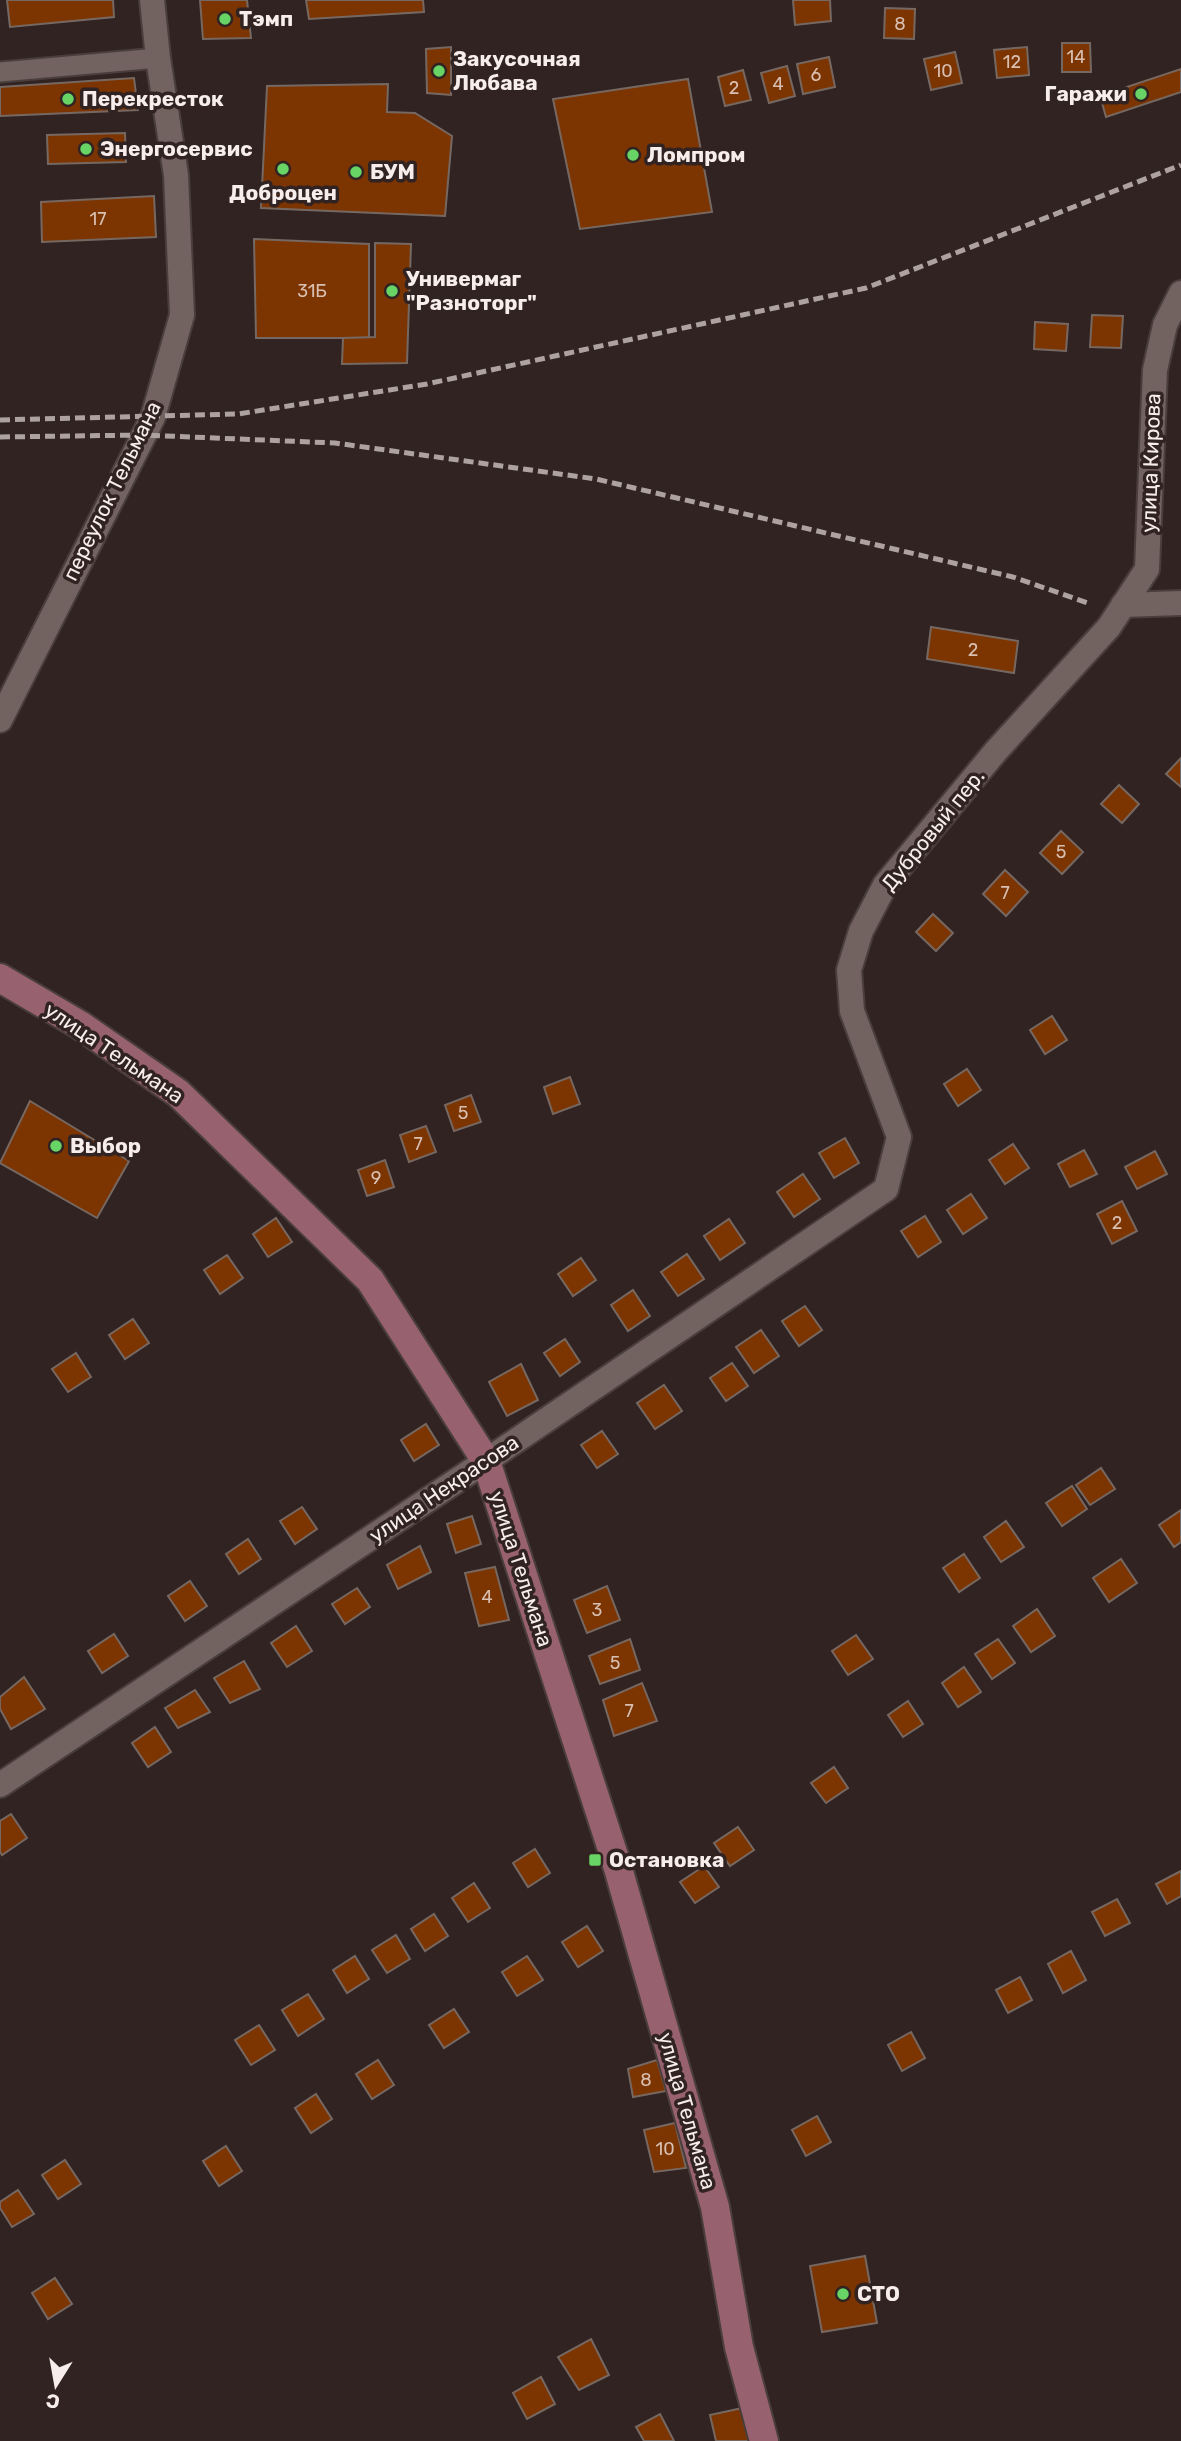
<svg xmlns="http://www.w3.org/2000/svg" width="1181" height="2441" font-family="Rubik,sans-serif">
	<rect width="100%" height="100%" fill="#312322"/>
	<g fill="#7c3400" stroke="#766861" stroke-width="2">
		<polygon points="7,0 113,0 114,17 10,27"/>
		<polygon points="200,0 247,0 251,38 203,39"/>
		<polygon points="306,0 423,0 424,12 309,19"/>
		<polygon points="793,0 830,0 831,21 795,25"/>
		<polygon points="885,8 915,9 914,39 884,38"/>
		<polygon points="1062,43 1090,43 1091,72 1062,72"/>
		<polygon points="451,47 451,95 427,93 426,49"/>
		<polygon points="1027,47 1029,75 997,78 994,50"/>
		<polygon points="955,52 962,83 931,90 924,59"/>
		<polygon points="829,57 835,87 803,94 797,64"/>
		<polygon points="787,66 795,96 769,103 761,73"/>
		<polygon points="1181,69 1181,92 1106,117 1100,96"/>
		<polygon points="743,70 751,100 725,106 718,77"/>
		<polygon points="134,78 138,110 0,116 0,87"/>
		<polygon points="688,79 712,212 580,229 553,99"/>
		<polygon points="388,84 387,112 415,113 452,136 445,216 261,208 267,86"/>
		<polygon points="125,133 126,162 48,164 47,135"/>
		<polygon points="154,196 156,237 42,242 41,202"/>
		<polygon points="254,239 369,244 369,338 256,338"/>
		<polygon points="375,243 411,244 407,363 342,364 343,338 375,337"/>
		<polygon points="1092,315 1123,316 1121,348 1090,347"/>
		<polygon points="1035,322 1068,324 1066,351 1034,349"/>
		<polygon points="931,627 1018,641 1014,673 927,659"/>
		<polygon points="1181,758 1181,787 1166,774"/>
		<polygon points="1119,785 1139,804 1122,823 1101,804"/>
		<polygon points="1061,831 1083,852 1062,874 1040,853"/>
		<polygon points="1005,870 1028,892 1006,916 983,894"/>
		<polygon points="933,914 953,933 936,951 916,932"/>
		<polygon points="1052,1016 1067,1040 1045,1054 1030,1030"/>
		<polygon points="967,1069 981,1090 958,1106 944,1084"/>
		<polygon points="570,1077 580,1104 553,1114 544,1087"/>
		<polygon points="471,1095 481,1122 454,1131 445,1105"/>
		<polygon points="30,1101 129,1161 97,1218 0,1163"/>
		<polygon points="426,1126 436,1152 409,1162 400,1135"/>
		<polygon points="845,1138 859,1163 834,1178 819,1153"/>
		<polygon points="1013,1144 1029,1168 1005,1184 989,1160"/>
		<polygon points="1084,1150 1097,1174 1070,1187 1058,1164"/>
		<polygon points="1155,1151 1167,1174 1137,1189 1125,1167"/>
		<polygon points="385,1160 394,1187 367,1196 358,1170"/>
		<polygon points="803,1174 820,1199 794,1217 777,1192"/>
		<polygon points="971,1194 987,1218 963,1234 947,1210"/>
		<polygon points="1122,1201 1137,1231 1112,1244 1097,1214"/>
		<polygon points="925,1216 941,1242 918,1257 901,1231"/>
		<polygon points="276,1218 292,1242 268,1257 253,1234"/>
		<polygon points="729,1219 745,1243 720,1260 704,1236"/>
		<polygon points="687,1254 704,1279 678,1296 661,1272"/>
		<polygon points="227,1255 243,1278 220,1294 204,1270"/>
		<polygon points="581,1258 596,1280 573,1296 558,1274"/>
		<polygon points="633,1290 650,1316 628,1331 611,1305"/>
		<polygon points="805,1306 822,1330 799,1346 782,1321"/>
		<polygon points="133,1319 149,1343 125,1359 109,1335"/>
		<polygon points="761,1330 779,1356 754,1373 736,1347"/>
		<polygon points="565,1339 580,1362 560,1376 544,1353"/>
		<polygon points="76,1353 91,1377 68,1392 52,1369"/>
		<polygon points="732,1363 748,1386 726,1401 710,1378"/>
		<polygon points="521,1364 538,1400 507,1416 489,1382"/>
		<polygon points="664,1385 682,1411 655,1429 637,1403"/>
		<polygon points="426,1424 439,1445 414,1461 401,1440"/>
		<polygon points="602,1431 618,1454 597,1468 581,1445"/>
		<polygon points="1101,1468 1115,1489 1090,1505 1076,1485"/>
		<polygon points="1072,1486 1087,1509 1062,1526 1046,1503"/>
		<polygon points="302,1507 317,1529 295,1544 280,1521"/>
		<polygon points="1181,1510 1181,1542 1174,1547 1159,1525"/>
		<polygon points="472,1516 481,1544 456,1553 447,1524"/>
		<polygon points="1006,1521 1024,1547 1001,1562 984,1537"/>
		<polygon points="248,1539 261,1559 239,1574 226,1554"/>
		<polygon points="420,1546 431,1572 398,1589 387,1565"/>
		<polygon points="964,1554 980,1578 959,1592 943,1568"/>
		<polygon points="1121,1559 1137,1583 1109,1602 1093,1578"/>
		<polygon points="495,1567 509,1620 479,1626 465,1573"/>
		<polygon points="190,1581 207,1606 185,1621 168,1596"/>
		<polygon points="607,1586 620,1620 587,1633 574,1600"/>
		<polygon points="357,1588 370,1607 345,1624 332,1604"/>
		<polygon points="1037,1609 1055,1636 1031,1652 1013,1626"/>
		<polygon points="296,1626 312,1651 287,1667 271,1643"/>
		<polygon points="114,1634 128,1656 102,1673 88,1651"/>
		<polygon points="856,1635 873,1659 848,1675 832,1651"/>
		<polygon points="630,1639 640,1670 600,1684 589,1656"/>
		<polygon points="998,1639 1015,1663 992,1679 975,1654"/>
		<polygon points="244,1661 260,1689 230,1703 214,1678"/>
		<polygon points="964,1667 981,1692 958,1707 942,1683"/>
		<polygon points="24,1677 45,1709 11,1729 0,1709 0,1697"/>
		<polygon points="642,1683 657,1721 614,1736 603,1700"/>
		<polygon points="195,1690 210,1712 178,1728 165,1708"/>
		<polygon points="908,1701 923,1724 903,1737 888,1715"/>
		<polygon points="155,1727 171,1752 148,1767 132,1743"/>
		<polygon points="834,1767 848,1788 826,1803 811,1783"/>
		<polygon points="11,1814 27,1838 2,1855 0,1852 0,1821"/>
		<polygon points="738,1827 754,1850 730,1866 714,1843"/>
		<polygon points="535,1849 550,1873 528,1887 513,1863"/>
		<polygon points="704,1866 719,1887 695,1903 680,1882"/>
		<polygon points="1181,1871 1181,1896 1167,1904 1156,1884"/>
		<polygon points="474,1883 490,1908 468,1922 452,1898"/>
		<polygon points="1117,1899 1130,1923 1105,1936 1092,1912"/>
		<polygon points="434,1914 448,1936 425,1951 411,1929"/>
		<polygon points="587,1926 603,1951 578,1967 562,1942"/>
		<polygon points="396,1935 410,1959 387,1973 372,1950"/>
		<polygon points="1071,1951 1086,1980 1063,1993 1048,1964"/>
		<polygon points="355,1956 369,1979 347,1993 333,1970"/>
		<polygon points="527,1956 543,1980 517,1996 502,1972"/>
		<polygon points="1020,1977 1032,2000 1008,2013 996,1990"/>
		<polygon points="308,1994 324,2019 298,2036 282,2010"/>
		<polygon points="454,2009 469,2032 444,2048 429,2025"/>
		<polygon points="259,2025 275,2050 251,2065 235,2040"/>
		<polygon points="911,2032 925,2058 902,2071 888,2045"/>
		<polygon points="378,2060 394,2085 372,2099 356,2074"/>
		<polygon points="657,2060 666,2091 633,2097 628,2069"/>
		<polygon points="316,2094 332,2119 311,2133 295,2108"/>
		<polygon points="817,2116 831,2142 806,2156 792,2130"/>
		<polygon points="675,2123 686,2168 654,2172 644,2130"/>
		<polygon points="226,2146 242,2171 219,2186 203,2161"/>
		<polygon points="65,2160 81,2184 58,2199 42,2175"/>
		<polygon points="18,2190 34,2214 12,2227 0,2208 0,2202"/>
		<polygon points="865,2256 877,2323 822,2332 810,2266"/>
		<polygon points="55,2278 72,2304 48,2319 32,2293"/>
		<polygon points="591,2339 609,2375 579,2390 558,2357"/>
		<polygon points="541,2377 555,2404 527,2419 513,2393"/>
		<polygon points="747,2407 756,2441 716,2441 710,2415"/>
		<polygon points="660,2414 674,2441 644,2441 636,2427"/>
	</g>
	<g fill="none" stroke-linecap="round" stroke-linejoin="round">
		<g stroke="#4a3e3c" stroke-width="23">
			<polyline id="minor" points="0,72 158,58"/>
		</g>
		<g stroke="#4a3e3c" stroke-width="28">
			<g id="tertiary">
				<polyline points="1123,605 1181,603"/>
				<polyline points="0,720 153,417 182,315 176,175 158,58 152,0"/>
				<polyline points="0,1785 486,1461 886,1189 899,1137 852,1011 849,970 861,931 885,885 996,751 1109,627 1147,569 1155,370 1165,325 1181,293"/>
			</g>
		</g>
		<g stroke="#4a3e3c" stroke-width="32">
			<polyline id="secondary" points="0,978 80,1025 178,1093 370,1280 486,1461 618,1868 715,2207 739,2347 764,2441"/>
		</g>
		<use href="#minor" stroke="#726260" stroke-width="19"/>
		<use href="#tertiary" stroke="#726260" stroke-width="24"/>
		<use href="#secondary" stroke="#97616f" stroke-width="28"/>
		<g stroke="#ada2a1" stroke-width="5" stroke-dasharray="10 5" stroke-linecap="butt">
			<polyline points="0,420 238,414 427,384 866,288 1181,165"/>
			<polyline points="0,437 143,435 335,443 596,479 1013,577 1088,603"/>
		</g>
	</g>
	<g fill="#68d465" stroke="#312322" stroke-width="2.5">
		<circle cx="225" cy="19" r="7"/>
		<circle cx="439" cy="71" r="7"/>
		<circle cx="1141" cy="94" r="7"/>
		<circle cx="68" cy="99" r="7"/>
		<circle cx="86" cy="149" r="7"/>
		<circle cx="633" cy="155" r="7"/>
		<circle cx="283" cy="169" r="7"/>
		<circle cx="356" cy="172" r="7"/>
		<circle cx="392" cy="291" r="7"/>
		<circle cx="56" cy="1146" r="7"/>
		<rect x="588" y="1853" width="14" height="14" rx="3.5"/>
		<circle cx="843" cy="2294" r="7"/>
	</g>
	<g text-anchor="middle" stroke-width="7" stroke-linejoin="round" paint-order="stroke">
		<g font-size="18" fill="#d8bfb1">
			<text x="900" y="30">8</text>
			<text x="1076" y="63">14</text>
			<text x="1012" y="68">12</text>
			<text x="943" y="77">10</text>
			<text x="816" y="81">6</text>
			<text x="778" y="90">4</text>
			<text x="734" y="94">2</text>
			<text x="98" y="225">17</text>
			<text x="312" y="297">31Б</text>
			<text x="973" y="656">2</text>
			<text x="1061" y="858">5</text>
			<text x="1005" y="899">7</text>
			<text x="463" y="1119">5</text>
			<text x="418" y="1150">7</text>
			<text x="376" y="1184">9</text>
			<text x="1117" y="1229">2</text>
			<text x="487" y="1603">4</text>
			<text x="597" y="1616">3</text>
			<text x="615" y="1669">5</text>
			<text x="629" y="1717">7</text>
			<text x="646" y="2086">8</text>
			<text x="665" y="2155">10</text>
		</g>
		<g font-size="21" font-weight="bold" fill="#f7edec" stroke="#312322" text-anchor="start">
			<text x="239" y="26">Тэмп</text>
			<text x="453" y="66">Закусочная<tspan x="453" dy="24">Любава</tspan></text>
			<text x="1127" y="101" text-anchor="end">Гаражи</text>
			<text x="82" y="106">Перекресток</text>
			<text x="100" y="156">Энергосервис</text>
			<text x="647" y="162">Ломпром</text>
			<text x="370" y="179">БУМ</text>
			<text x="283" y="200" text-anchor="middle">Доброцен</text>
			<text x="406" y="286">Универмаг<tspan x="406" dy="24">"Разноторг"</tspan></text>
			<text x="70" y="1153">Выбор</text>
			<text x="609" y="1867">Остановка</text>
			<text x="857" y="2301">СТО</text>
		</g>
		<g font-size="21" fill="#f7edec" stroke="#312322">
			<text transform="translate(1151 463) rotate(-88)" y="7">улица Кирова</text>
			<text transform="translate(112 491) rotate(-64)" y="7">переулок Тельмана</text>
			<text transform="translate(933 830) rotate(-51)" y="7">Дубровый пер.</text>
			<text transform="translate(114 1053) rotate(34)" y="7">улица Тельмана</text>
			<text transform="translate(444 1489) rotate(-34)" y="7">улица Некрасова</text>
			<text transform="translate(521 1569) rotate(72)" y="7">улица Тельмана</text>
			<text transform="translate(687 2111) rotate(74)" y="7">улица Тельмана</text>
		</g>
	</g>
	<g transform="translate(56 2385) rotate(191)" stroke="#312322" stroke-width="5" paint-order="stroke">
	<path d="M0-5L12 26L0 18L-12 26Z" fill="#f7edec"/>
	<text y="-10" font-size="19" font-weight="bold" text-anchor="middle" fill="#f7edec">С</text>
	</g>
</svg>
